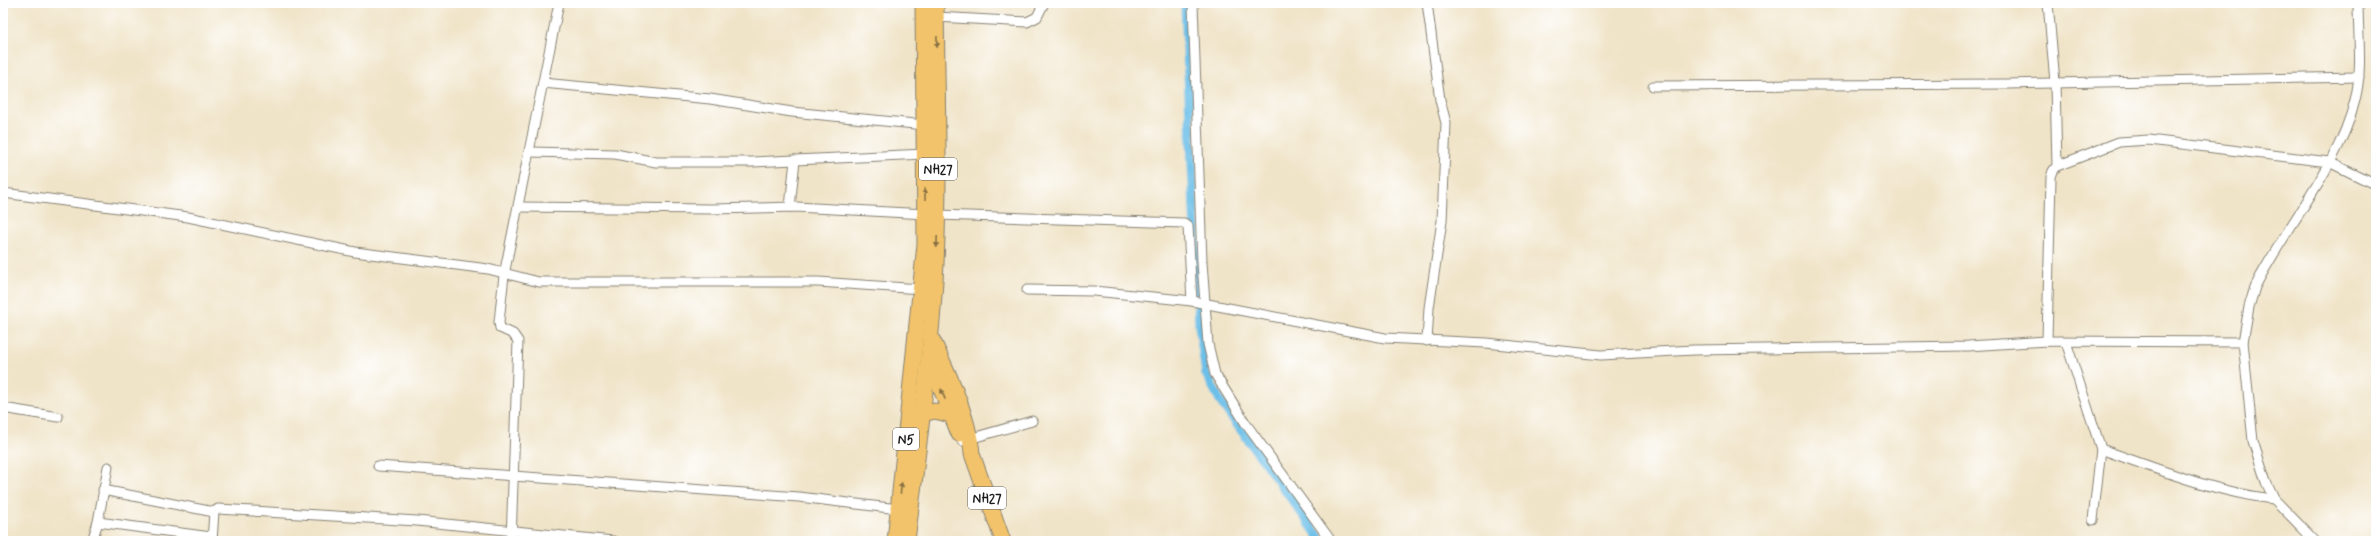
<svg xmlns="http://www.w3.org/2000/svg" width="2379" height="544" font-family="Mynerve,sans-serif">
	<rect width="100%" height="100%" fill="#fff"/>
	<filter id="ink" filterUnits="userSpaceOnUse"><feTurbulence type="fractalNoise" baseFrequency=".025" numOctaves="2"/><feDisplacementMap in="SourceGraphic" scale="8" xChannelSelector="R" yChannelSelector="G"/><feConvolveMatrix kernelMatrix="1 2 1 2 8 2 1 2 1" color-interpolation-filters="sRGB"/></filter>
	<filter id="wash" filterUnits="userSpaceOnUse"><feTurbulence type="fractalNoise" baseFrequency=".012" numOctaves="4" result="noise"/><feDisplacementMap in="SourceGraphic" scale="16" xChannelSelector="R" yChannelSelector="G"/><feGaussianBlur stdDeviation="0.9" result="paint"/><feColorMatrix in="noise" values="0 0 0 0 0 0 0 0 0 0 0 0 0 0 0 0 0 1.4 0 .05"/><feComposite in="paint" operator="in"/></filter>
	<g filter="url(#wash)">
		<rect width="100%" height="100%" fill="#f0e4c8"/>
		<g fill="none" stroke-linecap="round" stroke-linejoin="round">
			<polyline stroke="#6cbfe8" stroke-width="9" points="1185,3 1199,325 1206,374 1222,404 1322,541"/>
		</g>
	</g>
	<g filter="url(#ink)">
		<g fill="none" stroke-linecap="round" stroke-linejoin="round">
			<g stroke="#868072" stroke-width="11">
				<g id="minor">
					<polyline points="1193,3 1202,262 1208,344 1215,374 1246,424 1331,541"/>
					<polyline points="1427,3 1440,100 1446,123 1442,221 1429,308 1427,341"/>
					<polyline points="2048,3 2055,82 2057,166"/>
					<polyline points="936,17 1027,22 1037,17 1044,3"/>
					<polyline points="543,83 710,99 792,112 925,125"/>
					<polyline points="1653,86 2007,84 2359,77"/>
					<polyline points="530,152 615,154 656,162 752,162 925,154"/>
					<polyline points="3,193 188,217 355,252 488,269 539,282 818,282 921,289"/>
					<polyline points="519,207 712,209 796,207 926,214"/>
					<polyline points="790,207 795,160"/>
					<polyline points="937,215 1184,223 1188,226 1192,301"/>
					<polyline points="1027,290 1094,291 1192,301 1385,338 1486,343 1601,355 1694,350 1968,346 2047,341 2243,342"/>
					<polyline points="2047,341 2051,177 2053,171 2057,166 2119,142 2149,140 2329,162 2376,185"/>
					<path d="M2066,342l35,107c53,19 117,44 173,50"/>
					<polyline points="3,408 58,417"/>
					<polyline points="962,441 1032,421"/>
					<polyline points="378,466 799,497 898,509"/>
					<polyline points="103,490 214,512"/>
					<polyline points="2093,520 2101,449"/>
					<polyline points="98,522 211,537"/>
					<polyline points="92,541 98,522 108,467"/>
					<polyline points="212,541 214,512 218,509 417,521 613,541"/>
					<polyline points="511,541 518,341 513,334 500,328 499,322 504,275 559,3"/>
					<path d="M2315,541l-41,-42 -8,-17 -13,-41 -10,-99 6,-35 6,-20c30,-60 85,-122 100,-187 8,-31 3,-65 3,-97"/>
				</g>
			</g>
			<g stroke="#868072" stroke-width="17">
				<g id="trunk">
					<path d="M930,335c17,35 39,81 42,119l31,87"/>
					<polyline points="929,359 959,434"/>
					<polyline points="922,414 935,411 951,415"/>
					<polyline points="895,541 925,244 923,3"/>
					<path d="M907,541c11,-92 24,-185 29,-277 4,-87 1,-174 0,-261"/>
				</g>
			</g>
			<use href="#minor" stroke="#fff" stroke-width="9"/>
			<use href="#trunk" stroke="#f2c36a" stroke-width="15"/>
		</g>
		<defs><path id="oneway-solid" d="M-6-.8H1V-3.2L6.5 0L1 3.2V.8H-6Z"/></defs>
		<g fill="#877043">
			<use href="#oneway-solid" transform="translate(937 42) rotate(89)"/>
			<use href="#oneway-solid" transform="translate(925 194) rotate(-91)"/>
			<use href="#oneway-solid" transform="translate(937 242) rotate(92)"/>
			<use href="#oneway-solid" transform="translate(943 394) rotate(-111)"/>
			<use href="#oneway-solid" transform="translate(901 488) rotate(-84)"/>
		</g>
	</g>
	<g text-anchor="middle" stroke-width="3" stroke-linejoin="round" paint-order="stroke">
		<g fill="#fff" stroke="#606060" stroke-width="1">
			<rect x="919" y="158" width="38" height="22" rx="3"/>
			<rect x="893" y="428" width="26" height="22" rx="3"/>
			<rect x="968" y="487" width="38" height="22" rx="3"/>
		</g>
		<g font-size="13" font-weight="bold" fill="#1c1c1c">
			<text x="938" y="174">NH27</text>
			<text x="906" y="444">N5</text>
			<text x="987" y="503">NH27</text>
		</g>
	</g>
	<rect width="2379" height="544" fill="none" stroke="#fff" stroke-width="16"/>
</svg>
